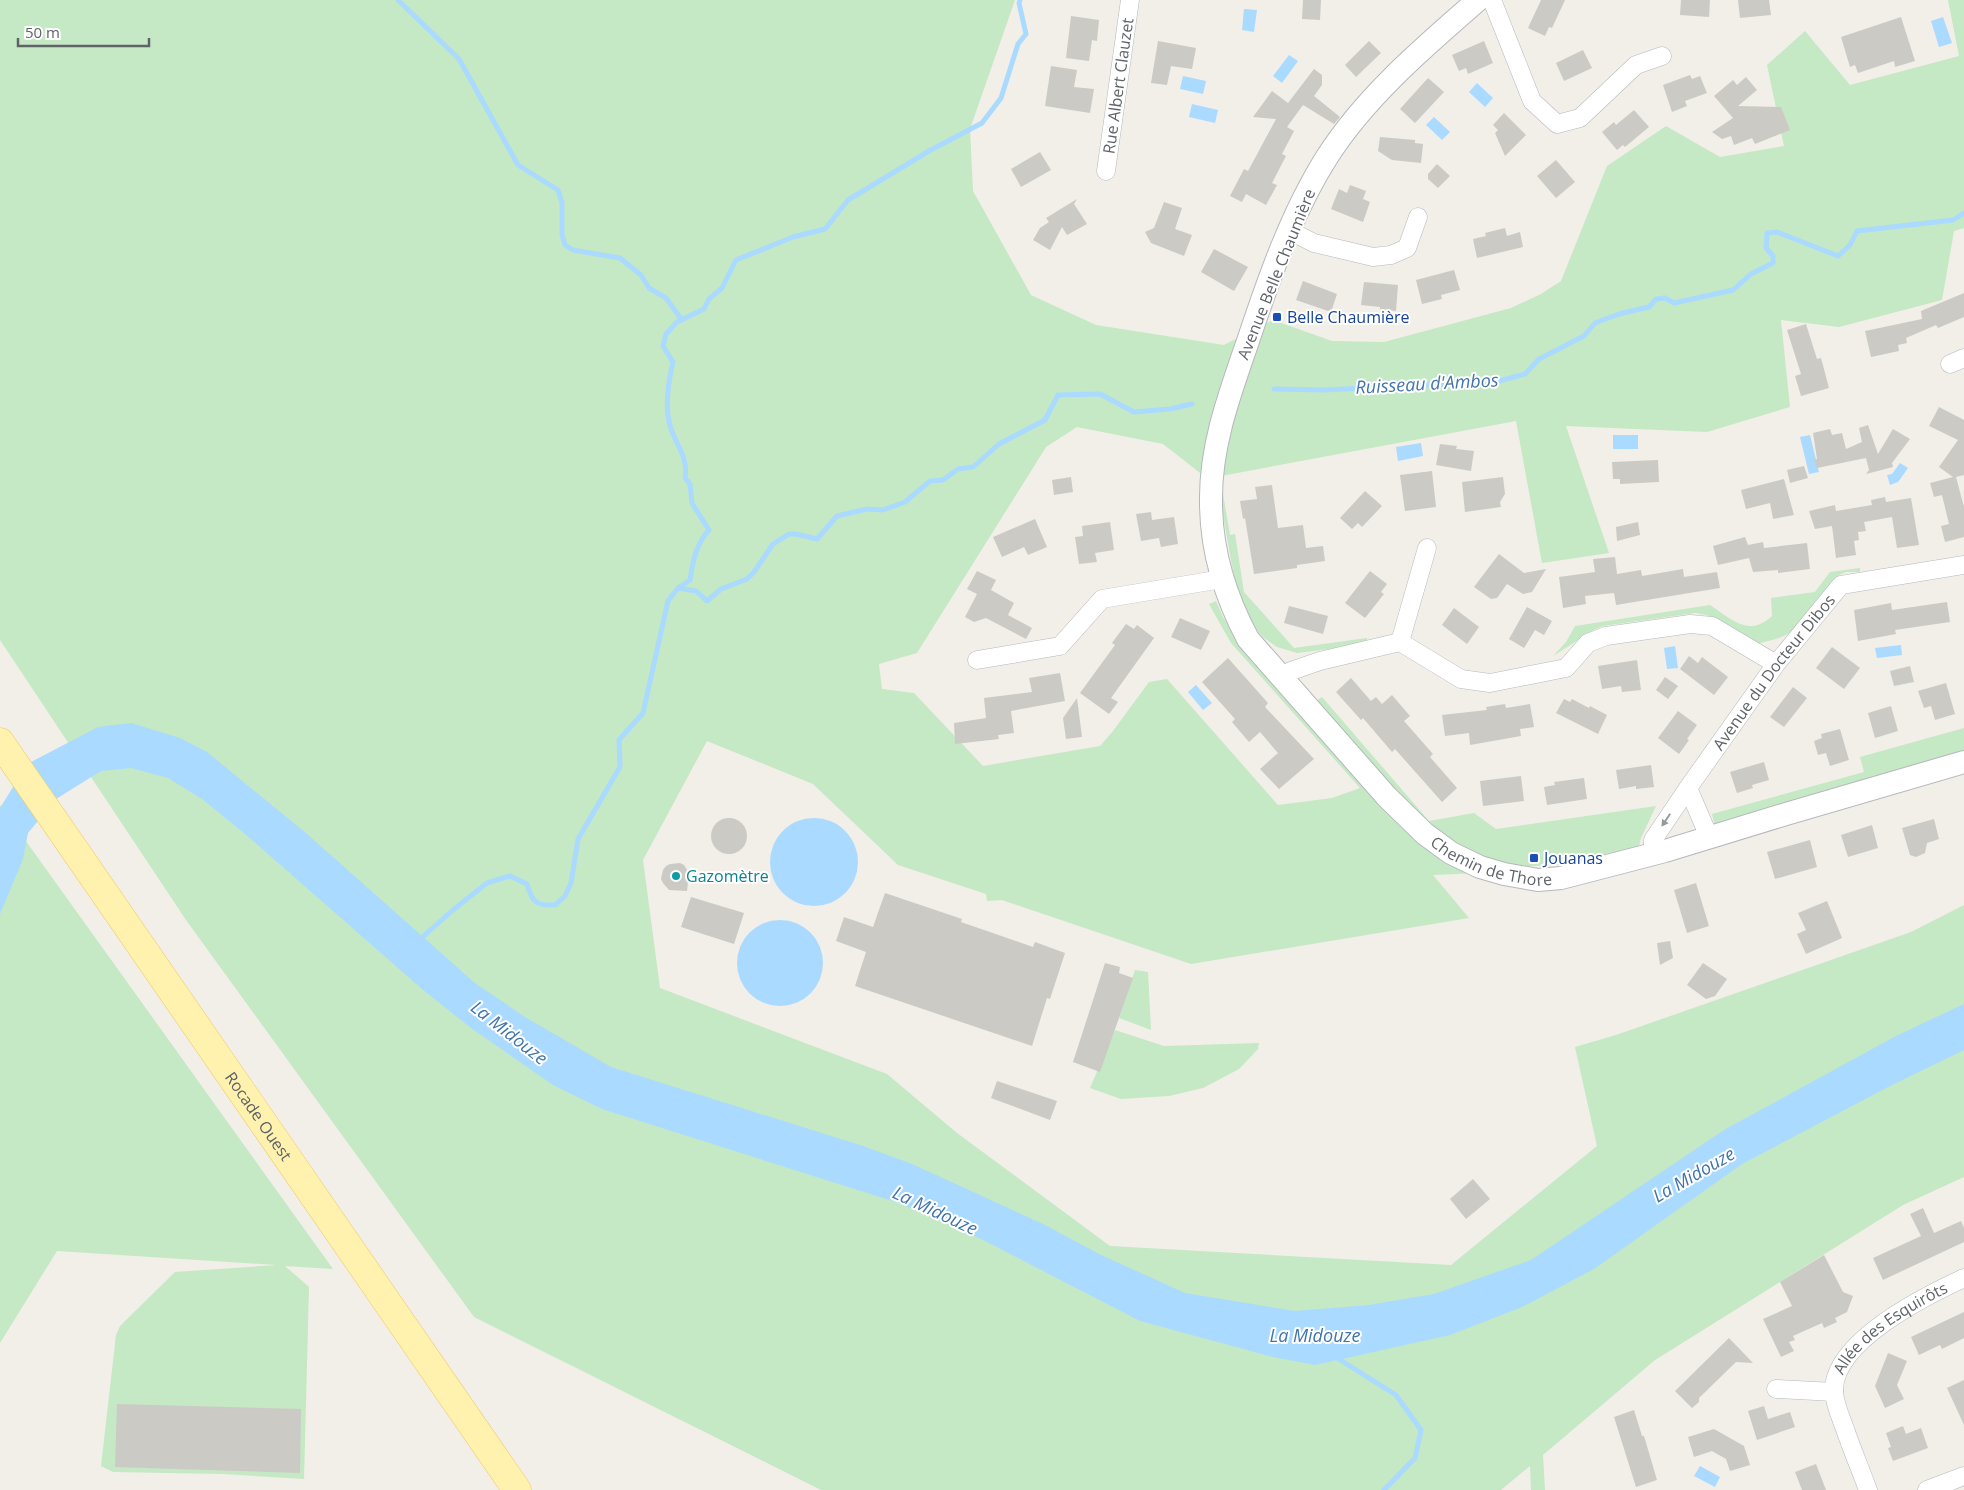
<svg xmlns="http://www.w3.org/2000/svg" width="1964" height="1490" font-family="'Open Sans',sans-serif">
	<rect width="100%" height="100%" fill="#f1efe8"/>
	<g fill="#c5e8c5">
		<polygon points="0,0 1015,0 970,129 973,191 1031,295 1096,325 1224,345 1273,320 1332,341 1384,342 1511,308 1541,294 1561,281 1607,166 1666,126 1720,157 1784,146 1767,65 1805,31 1850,85 1959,56 1948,0 1964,0 1964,228 1954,231 1942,300 1839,327 1781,320 1790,407 1707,432 1566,426 1609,553 1542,563 1516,421 1221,476 1222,488 1230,535 1235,534 1244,592 1294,648 1367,638 1368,644 1297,653 1277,647 1263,637 1253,626 1236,588 1221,504 1204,476 1163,444 1077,427 1046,447 917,653 879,664 882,689 914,693 983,766 1100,746 1113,731 1149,682 1167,679 1278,805 1332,798 1360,788 1231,643 1209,604 1216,601 1223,617 1237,637 1479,873 1433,875 1469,918 1191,964 1002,900 987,901 986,894 898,865 813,784 707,741 643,860 660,988 887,1074 957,1133 1110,1246 1451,1265 1597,1146 1575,1047 1616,1035 1911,932 1964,905 1964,1177 1903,1205 1655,1360 1543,1455 1545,1490 1531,1490 1530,1466 1501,1490 821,1490 474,1317 186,920 0,640"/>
		<path d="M1860,568v4h-14l-9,4 -46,56c-11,7 -22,9 -35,12 -20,-14 -36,-28 -61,-31l-92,13 -9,4 -41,26 13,-14 9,-16 135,-21c21,14 39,33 62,11l-1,-18 44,-6 15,-20z"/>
		<path d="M1322,697l107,124 45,-8 22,16 160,-23 -15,32 -3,12c-42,9 -81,19 -124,15 -6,0 -14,0 -19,-2 -67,-20 -134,-110 -179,-162z"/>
		<polygon points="1964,728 1964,755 1715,826 1712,814 1864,772 1860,757"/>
		<polygon points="0,805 333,1269 285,1266 309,1287 304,1479 223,1474 113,1472 101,1466 116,1335 120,1326 175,1272 277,1265 57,1251 0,1343"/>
		<polygon points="1135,970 1148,972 1151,1030 1119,1018"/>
		<polygon points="1115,1030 1164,1046 1259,1043 1258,1049 1239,1069 1203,1088 1169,1096 1121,1099 1090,1088"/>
	</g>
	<g fill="#aadaff">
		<polygon points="1244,9 1257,10 1254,32 1242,30"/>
		<polygon points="1943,17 1952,43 1939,47 1931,21"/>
		<polygon points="1289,55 1298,61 1282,83 1273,76"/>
		<polygon points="1183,76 1206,81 1203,94 1180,89"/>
		<polygon points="1477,83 1493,98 1485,107 1469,92"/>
		<polygon points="1192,104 1218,110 1215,123 1189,117"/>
		<polygon points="1434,117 1450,132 1442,140 1426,125"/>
		<rect x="1613" y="435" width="25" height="14"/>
		<polygon points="1810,435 1819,472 1809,474 1800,437"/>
		<polygon points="1421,443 1423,456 1398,461 1396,447"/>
		<polygon points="1900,463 1908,468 1898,482 1890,485 1887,475 1892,474"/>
		<polygon points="1901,645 1902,655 1877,658 1875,648"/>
		<polygon points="1675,646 1678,668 1667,669 1664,648"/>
		<polygon points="1196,685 1212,703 1203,710 1188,692"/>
		<polygon points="131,723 180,738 207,752 307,834 475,983 525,1017 611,1067 863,1146 912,1164 1043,1224 1101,1255 1185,1293 1295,1311 1369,1305 1434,1294 1531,1260 1724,1130 1896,1036 1964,1004 1964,1050 1888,1087 1742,1164 1594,1269 1522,1307 1450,1335 1315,1365 1273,1357 1140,1321 983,1240 899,1203 602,1109 553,1085 471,1028 422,989 244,833 202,799 168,778 131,768 101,771 56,799 28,833 23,859 0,914 0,808 13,787 31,762 98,727"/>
		<circle cx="814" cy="862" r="44"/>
		<circle cx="780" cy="963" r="43"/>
		<polygon points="1700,1466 1720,1477 1715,1487 1694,1476"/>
	</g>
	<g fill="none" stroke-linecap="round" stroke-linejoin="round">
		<g stroke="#aadaff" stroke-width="5">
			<polyline points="398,0 459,59 518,165 558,190 562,203 562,234 565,245 573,250 620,258 641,275 649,288 666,298 682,320"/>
			<polyline points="1274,389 1324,390 1445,384 1474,380 1492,383 1525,374 1539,359 1584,336 1595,323 1619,314 1649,307 1656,299 1665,298 1674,303 1733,290 1751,274 1773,263 1773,256 1766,248 1767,233 1777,232 1838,256 1850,245 1857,231 1953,220 1964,213"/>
			<polyline points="678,588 696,591 707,601 721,589 747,579 754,572 773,544 789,534 796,534 817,539 837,516 867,509 883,510 905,502 930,481 943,480 958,469 973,467 999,444 1045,420 1058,395 1100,394 1134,412 1170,409 1192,404"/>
			<path d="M419,940l34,-30 34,-27 23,-7 17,8c5,18 9,22 28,21l10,-9 6,-13 7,-44 42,-72 -1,-27 24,-27 25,-112 10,-13 12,-8c3,-19 6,-36 19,-50l-17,-27 -2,-19 -5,-6c3,-21 -7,-30 -14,-49 -7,-21 -3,-46 2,-67l-10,-16 3,-12 11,-12 27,-13 5,-10 13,-11 14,-28 57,-23 32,-8 23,-29 81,-49 53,-28 19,-25 17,-54 8,-10 -7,-31 1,-3"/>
			<polyline points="1334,1356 1396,1395 1421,1430 1415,1458 1384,1490"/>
		</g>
	</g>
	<g fill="#cccac5">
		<polygon points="1303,0 1321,0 1320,20 1302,19"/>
		<polygon points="1541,0 1565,0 1552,28 1549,27 1545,36 1528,28"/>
		<polygon points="1681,0 1710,0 1709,17 1680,15"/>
		<polygon points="1738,0 1769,0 1771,15 1740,18"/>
		<polygon points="1071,16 1099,20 1097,41 1092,40 1089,61 1066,58"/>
		<polygon points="1901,17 1915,61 1895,67 1894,61 1858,73 1855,65 1850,67 1841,37"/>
		<polygon points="1158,41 1196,48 1192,69 1171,66 1167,85 1151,83"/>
		<polygon points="1369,41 1381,53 1356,77 1345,65"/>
		<polygon points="1484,41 1493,63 1468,74 1466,68 1459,71 1452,55"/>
		<polygon points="1583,50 1592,68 1564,81 1556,63"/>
		<polygon points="1051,66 1077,70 1074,87 1094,89 1090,113 1045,106"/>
		<polygon points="1314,69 1322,75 1322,85 1314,96 1340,117 1334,124 1303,105 1287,127 1294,131 1282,154 1286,156 1272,183 1277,185 1266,205 1246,194 1242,202 1230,196 1244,169 1248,171 1276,119 1253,117 1272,91 1288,103"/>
		<polygon points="1690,75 1692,79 1700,76 1707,93 1685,101 1687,106 1672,112 1663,85"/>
		<polygon points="1746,77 1757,90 1738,106 1781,107 1790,130 1755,144 1752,138 1734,145 1731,136 1722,139 1712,132 1733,118 1714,96 1733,80 1737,85"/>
		<polygon points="1428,78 1444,92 1415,123 1400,109"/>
		<polygon points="1634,110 1649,127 1625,147 1623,145 1617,150 1602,132 1614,122 1616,125"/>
		<polygon points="1504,113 1526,135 1505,156 1495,133 1498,130 1493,125"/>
		<polygon points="1380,137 1415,140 1415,143 1423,144 1421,163 1392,160 1378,151"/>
		<polygon points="1040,152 1051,170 1021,187 1011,169"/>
		<polygon points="1556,160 1575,182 1556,198 1537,176"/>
		<polygon points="1437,164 1450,176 1438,188 1428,179 1428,174"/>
		<polygon points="1350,185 1366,191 1363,199 1370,202 1363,222 1331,209 1339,189 1347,193"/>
		<polygon points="1077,199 1074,204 1087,224 1067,235 1062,227 1050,250 1033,240 1040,228 1049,222 1046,218"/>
		<polygon points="1164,202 1182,208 1175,229 1192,235 1184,256 1151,243 1145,232 1154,228"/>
		<polygon points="1505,228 1507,236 1520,232 1523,247 1477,258 1473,239 1486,236 1485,233"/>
		<polygon points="1214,249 1248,267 1234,291 1201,272"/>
		<polygon points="1454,270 1460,290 1441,295 1442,299 1422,304 1416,280"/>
		<polygon points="1303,281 1337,294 1331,312 1296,300"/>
		<polygon points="1364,282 1398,285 1396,311 1380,309 1380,307 1361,305"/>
		<polygon points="1964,293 1964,317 1938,328 1936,325 1906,338 1907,343 1898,345 1899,351 1871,357 1865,331 1922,319 1921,311"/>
		<polygon points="1806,324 1817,359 1821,358 1829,388 1801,396 1795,376 1801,374 1787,330"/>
		<polygon points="1939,407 1964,420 1964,475 1956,477 1964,507 1964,537 1945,542 1941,526 1949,524 1942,495 1934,497 1930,483 1953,477 1939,467 1958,440 1929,426"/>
		<polygon points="1868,425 1878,454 1893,429 1910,439 1892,463 1893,467 1866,474 1869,470 1866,458 1817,468 1814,460 1817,459 1813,433 1830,429 1832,435 1842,433 1846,449 1862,442 1859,428"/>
		<polygon points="1440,444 1457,446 1456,449 1474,451 1471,471 1436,465"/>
		<polygon points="1658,460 1659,482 1620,484 1620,479 1613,479 1612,462"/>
		<polygon points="1804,466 1808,478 1790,483 1787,470"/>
		<polygon points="1432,471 1436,507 1405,511 1400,475"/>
		<polygon points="1071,477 1073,492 1054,495 1052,480"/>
		<polygon points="1503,477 1505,494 1500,502 1501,507 1465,512 1462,482"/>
		<polygon points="1784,479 1794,515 1773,519 1770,503 1746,509 1741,490"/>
		<polygon points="1272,485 1278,528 1303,525 1306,548 1323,546 1325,561 1297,565 1297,568 1254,574 1245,518 1243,519 1240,501 1257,499 1255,487"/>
		<polygon points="1365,491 1382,506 1362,527 1358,523 1352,529 1340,518"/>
		<polygon points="1885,497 1886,502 1911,498 1919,545 1897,548 1892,517 1864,522 1866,531 1858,532 1859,540 1854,541 1856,555 1836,558 1832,526 1815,529 1809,511 1835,505 1836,511 1872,505 1871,500"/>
		<polygon points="1151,512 1152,520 1174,517 1178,544 1161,547 1159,538 1141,541 1136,514"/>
		<polygon points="1035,519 1047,547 1028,555 1024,547 1002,557 993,537"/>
		<polygon points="1110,522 1114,550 1095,553 1097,562 1079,564 1075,537 1083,536 1082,526"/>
		<polygon points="1638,522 1640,535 1617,541 1616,527"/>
		<polygon points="1745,537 1748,545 1763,542 1764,548 1807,543 1810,569 1778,573 1778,570 1753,572 1749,558 1718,565 1713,546"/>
		<polygon points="1499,554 1524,573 1546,569 1532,592 1523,594 1507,584 1497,598 1491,599 1474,587"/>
		<polygon points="1615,557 1617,574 1641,570 1642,576 1683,569 1684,577 1717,572 1720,588 1616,605 1614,593 1585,596 1586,604 1563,608 1559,577 1595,572 1593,559"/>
		<polygon points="977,571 996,580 991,590 1014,603 1008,615 1032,628 1026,639 986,618 974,622 965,617 977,594 967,589"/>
		<polygon points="1370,571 1387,584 1381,592 1384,594 1365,618 1345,603"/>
		<polygon points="1947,602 1950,622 1895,630 1896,634 1858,641 1854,610 1891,603 1892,610"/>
		<polygon points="1289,606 1328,616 1323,634 1284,623"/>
		<polygon points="1527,607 1552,621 1544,635 1535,630 1524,648 1509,639"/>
		<polygon points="1454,608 1479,627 1467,644 1442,625"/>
		<polygon points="1180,618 1210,631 1201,650 1171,637"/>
		<polygon points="1126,624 1134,629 1137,625 1154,638 1111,698 1118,702 1109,714 1080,693 1115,645 1112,643"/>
		<polygon points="1832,647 1860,668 1844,689 1816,668"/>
		<polygon points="1689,656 1698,663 1702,657 1728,677 1714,695 1680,669"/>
		<polygon points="1228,658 1268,703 1265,707 1314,759 1279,789 1260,769 1278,753 1260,732 1249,742 1232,722 1235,719 1202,682"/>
		<polygon points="1637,660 1641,690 1622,692 1621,686 1602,689 1598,666"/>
		<polygon points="1910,666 1914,682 1894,686 1890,671"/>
		<polygon points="1060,673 1065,701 1011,711 1014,733 998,735 999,739 955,744 954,723 986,718 984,698 1032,692 1029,678"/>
		<polygon points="1665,677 1678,686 1668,699 1656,690"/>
		<polygon points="1351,678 1371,701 1376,697 1382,704 1392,695 1410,716 1404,721 1433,754 1430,757 1457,788 1442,802 1395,749 1392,752 1363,718 1361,720 1336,692"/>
		<polygon points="1946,683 1955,714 1935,720 1931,706 1924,708 1918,691"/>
		<polygon points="1793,687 1807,698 1784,727 1770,717"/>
		<polygon points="1077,698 1082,737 1066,739 1063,718"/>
		<polygon points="1564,699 1570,702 1572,699 1589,708 1590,706 1607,715 1598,734 1556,713"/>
		<polygon points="1505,704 1506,708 1530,704 1534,727 1520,729 1521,736 1470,745 1469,733 1445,736 1442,715 1487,710 1486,707"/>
		<polygon points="1891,706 1898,731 1875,738 1868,713"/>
		<polygon points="1678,711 1697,725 1687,739 1689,740 1679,754 1658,738"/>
		<polygon points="1840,729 1849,760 1830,766 1826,753 1818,755 1814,741 1822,738 1821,734"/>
		<polygon points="1764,762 1769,780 1752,785 1753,788 1737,793 1730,772"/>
		<polygon points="1651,765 1654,787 1636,789 1636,786 1619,789 1616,770"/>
		<polygon points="1521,776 1524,801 1483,806 1480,781"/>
		<polygon points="1584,778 1587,799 1547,805 1544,787 1555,785 1554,782"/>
		<circle cx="729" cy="836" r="18"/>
		<polygon points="1934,819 1939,839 1927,843 1925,853 1916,857 1910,855 1902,828"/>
		<polygon points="1872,825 1878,848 1848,857 1841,835"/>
		<polygon points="1810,840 1817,867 1775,879 1767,852"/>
		<polygon points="680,863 684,865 689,873 687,891 669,890 663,883 661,879 663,870 666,866 670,864"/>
		<polygon points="1696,883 1709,926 1687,933 1674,890"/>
		<polygon points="885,893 962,919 961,922 1033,947 1035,942 1065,953 1050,999 1047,998 1032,1046 855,986 866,952 836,941 844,917 873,927"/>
		<polygon points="691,897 744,913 734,944 681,927"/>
		<polygon points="1827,901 1842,938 1806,954 1797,934 1806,930 1798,913"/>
		<polygon points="1670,941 1673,958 1660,965 1657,943"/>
		<polygon points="1105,963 1120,967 1119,973 1133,978 1100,1072 1073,1062"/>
		<polygon points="1703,963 1727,979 1715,996 1706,999 1687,985"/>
		<polygon points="997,1081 1057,1101 1050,1120 991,1098"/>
		<polygon points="1473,1179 1490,1199 1466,1219 1450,1199"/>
		<polygon points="1923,1208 1934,1233 1961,1221 1964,1228 1964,1242 1883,1280 1873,1258 1921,1236 1910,1214"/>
		<polygon points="1824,1255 1843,1292 1853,1296 1847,1312 1835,1318 1837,1322 1824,1328 1822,1323 1793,1336 1795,1340 1789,1342 1794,1351 1781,1357 1763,1319 1792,1306 1780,1282"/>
		<polygon points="1964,1312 1964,1338 1942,1349 1940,1345 1919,1355 1911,1337"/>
		<polygon points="1729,1338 1753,1363 1736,1362 1699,1398 1699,1402 1692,1408 1675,1391"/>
		<polygon points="1888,1353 1907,1361 1897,1385 1904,1399 1885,1408 1875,1386"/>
		<polygon points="1964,1380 1964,1425 1947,1388"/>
		<polygon points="117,1404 301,1409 300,1473 115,1467"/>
		<polygon points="1764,1406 1768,1419 1790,1412 1795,1427 1757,1440 1748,1411"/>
		<polygon points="1634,1410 1642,1436 1644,1436 1657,1480 1636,1487 1614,1417"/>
		<polygon points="1903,1426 1906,1434 1921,1428 1928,1448 1893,1461 1888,1448 1891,1447 1886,1433"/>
		<polygon points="1714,1429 1744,1446 1750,1465 1730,1471 1726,1459 1712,1451 1694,1457 1688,1437"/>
		<polygon points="1816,1464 1826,1490 1802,1490 1795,1472"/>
	</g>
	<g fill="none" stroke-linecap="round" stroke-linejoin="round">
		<g stroke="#b5b8bc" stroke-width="19">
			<g id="minor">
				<polyline points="1492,0 1532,101 1557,124 1580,118 1636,65 1662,56"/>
				<path id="s1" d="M1106,171l24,-171"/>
				<polyline points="1290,231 1314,243 1373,257 1391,255 1407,248 1418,217"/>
				<polyline points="1950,364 1964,358"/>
				<polyline points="1400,642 1427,548"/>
				<polyline points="977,660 1060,646 1102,599 1222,579"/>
				<polyline points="1282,679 1291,671 1320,661 1400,642 1461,679 1490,683 1566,668 1588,643 1606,636 1690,624 1712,626 1776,664"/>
				<polyline points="1688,788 1709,837"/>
				<path id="s2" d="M1653,854v-14l35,-52 88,-124 65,-79 123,-20"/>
				<polyline points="1776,1389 1834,1392"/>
				<path id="s3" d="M1868,1490c-7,-19 -15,-38 -22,-58 -4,-12 -11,-26 -12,-40 -2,-50 91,-96 130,-114"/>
				<polyline points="1927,1490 1964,1476"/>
			</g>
		</g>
		<g stroke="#b5b8bc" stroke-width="24">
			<g id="tertiary">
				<path id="s4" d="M1478,0c-54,47 -113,97 -151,157 -36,57 -59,124 -80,187 -18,52 -37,103 -36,158 0,48 14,94 37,137l139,158 38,37 26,19 29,14 24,7 34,6 23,-2 104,-27 121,-37 178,-52"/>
			</g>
		</g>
		<g stroke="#f2c960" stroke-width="29">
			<g id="primary">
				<path id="s5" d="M0,742l517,748"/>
			</g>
		</g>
		<use href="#minor" stroke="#fff" stroke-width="18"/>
		<use href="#tertiary" stroke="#fff" stroke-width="22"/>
		<use href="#primary" stroke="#fff2af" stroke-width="28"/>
	</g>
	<defs><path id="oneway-solid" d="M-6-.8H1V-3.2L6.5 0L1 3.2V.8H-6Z" transform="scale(1.25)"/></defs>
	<use fill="#979a9d" href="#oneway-solid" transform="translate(1666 820) rotate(124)"/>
	<g fill="#1a4fb4" stroke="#fff" stroke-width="2">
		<rect x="1272" y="312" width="10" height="10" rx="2.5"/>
		<rect x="1529" y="853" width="10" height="10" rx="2.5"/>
	</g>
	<circle fill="#0f9aa8" stroke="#fff" stroke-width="2" cx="676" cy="876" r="5"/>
	<g text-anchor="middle" stroke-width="4" stroke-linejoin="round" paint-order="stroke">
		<g font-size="16" fill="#5f6368" stroke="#fff">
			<text dy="6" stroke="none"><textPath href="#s1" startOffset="86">Rue Albert Clauzet</textPath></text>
			<text transform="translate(1276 274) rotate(-68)" y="6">Avenue Belle Chaumière</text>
			<text dy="6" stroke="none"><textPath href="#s2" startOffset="221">Avenue du Docteur Dibos</textPath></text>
			<text dy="6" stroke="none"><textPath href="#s4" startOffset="1066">Chemin de Thore</textPath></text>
			<text dy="6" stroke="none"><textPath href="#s5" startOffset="455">Rocade Ouest</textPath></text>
			<text dy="6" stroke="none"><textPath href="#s3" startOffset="194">Allée des Esquirôts</textPath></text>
		</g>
		<g font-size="16" fill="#164399" stroke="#fff" text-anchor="start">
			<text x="1287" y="323">Belle Chaumière</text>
			<text x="1544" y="864">Jouanas</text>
		</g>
		<g font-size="16" fill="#0d838f" stroke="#fff" text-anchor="start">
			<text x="686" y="882">Gazomètre</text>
		</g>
		<g font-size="18" font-style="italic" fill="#4174aa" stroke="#fff">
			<text transform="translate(1427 384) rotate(-3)" y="6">Ruisseau d'Ambos</text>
			<text transform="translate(509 1033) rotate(38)" y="6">La Midouze</text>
			<text transform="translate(1694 1175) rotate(-30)" y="6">La Midouze</text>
			<text transform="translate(935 1211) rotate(25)" y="6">La Midouze</text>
			<text x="1315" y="1342">La Midouze</text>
		</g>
	</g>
	<path d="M18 38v8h131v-8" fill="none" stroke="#5f6368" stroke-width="2.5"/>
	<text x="25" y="38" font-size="15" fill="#5f6368" stroke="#ffffff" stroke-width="4" paint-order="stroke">50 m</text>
</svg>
